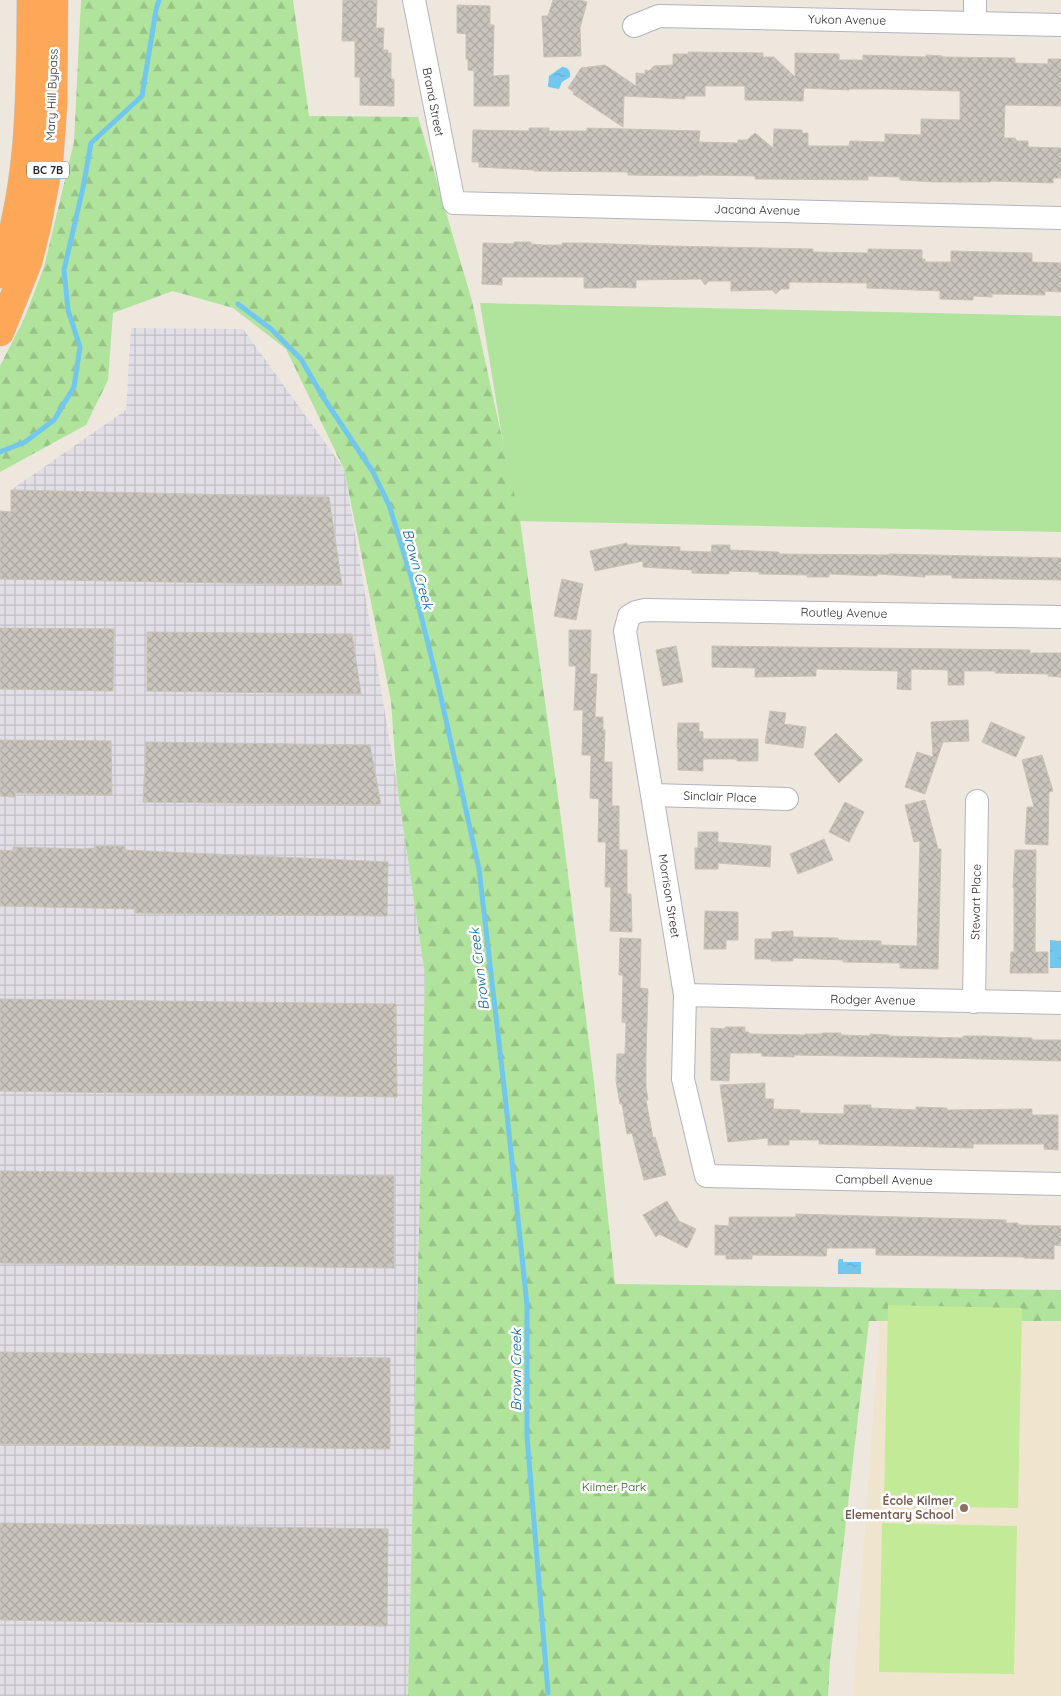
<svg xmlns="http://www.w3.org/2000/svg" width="1061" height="1696" font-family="Quicksand,sans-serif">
	<defs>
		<pattern id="industrial-grid" width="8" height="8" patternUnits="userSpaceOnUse" patternTransform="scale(1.25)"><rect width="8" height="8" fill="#e1dee6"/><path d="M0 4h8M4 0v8" fill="none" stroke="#c1bfc5"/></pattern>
		<pattern id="forest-firs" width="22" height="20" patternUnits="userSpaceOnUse" patternTransform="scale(1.25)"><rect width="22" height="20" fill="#b0e39b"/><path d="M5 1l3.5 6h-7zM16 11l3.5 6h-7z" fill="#98c386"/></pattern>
		<pattern id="water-ripples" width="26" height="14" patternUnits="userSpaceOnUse" patternTransform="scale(1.25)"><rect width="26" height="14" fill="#72c7ee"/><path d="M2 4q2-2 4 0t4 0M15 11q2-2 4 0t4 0" fill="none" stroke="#63abcc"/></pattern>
		<pattern id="building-cross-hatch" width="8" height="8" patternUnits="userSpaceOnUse" patternTransform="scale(1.25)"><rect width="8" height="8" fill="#c9c5bc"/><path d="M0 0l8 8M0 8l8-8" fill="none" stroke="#ada9a2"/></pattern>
	</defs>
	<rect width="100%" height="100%" fill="#ede7de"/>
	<polygon fill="url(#industrial-grid)" points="131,328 243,329 344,469 397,785 425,975 408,1696 0,1696 0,511 11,511 11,490 126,410"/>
	<polygon fill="#efe5ce" points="880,1319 1061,1320 1061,1696 853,1696"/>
	<polygon fill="#b0e39b" points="480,303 1061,316 1061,532 516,521"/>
	<polygon fill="url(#forest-firs)" points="81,0 293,0 309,116 418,117 472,301 520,520 560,811 594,1082 615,1284 1061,1290 1061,1321 869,1321 830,1661 828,1696 408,1696 425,975 397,785 391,701 344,469 286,349 233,308 173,291 113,313 108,380 86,425 0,472 0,366 24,319 44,267 74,142"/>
	<g fill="#c3ea97">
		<polygon points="888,1305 1022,1308 1018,1508 884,1506"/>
		<polygon points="882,1523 1017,1526 1014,1674 879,1672"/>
	</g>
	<g fill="url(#water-ripples)">
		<path d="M562,67c6,0 9,4 8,10l-8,5 -3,7 -11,-2 1,-11z"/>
		<polygon points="1050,940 1061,941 1061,968 1050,968"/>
		<polygon points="839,1259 843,1259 843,1262 861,1262 861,1274 838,1274 838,1262"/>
	</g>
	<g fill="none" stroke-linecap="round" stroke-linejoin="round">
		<g stroke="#72c7ee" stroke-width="5">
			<polyline points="238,304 271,329 301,359 323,397 373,472 389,505 413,583 438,684 479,869 505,1095 527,1305 527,1436 548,1693"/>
			<polyline points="0,452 25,442 54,420 74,387 80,347 68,310 64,270 83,188 91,143 142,96 156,10 159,0"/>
		</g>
	</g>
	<g fill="url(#building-cross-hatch)" stroke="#c9c3b7">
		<polygon points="343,0 377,0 376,28 384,28 383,50 388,50 388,53 391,53 391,79 394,79 394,106 360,105 360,77 355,77 355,41 342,41"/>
		<polygon points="553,0 580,0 587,2 580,28 581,56 544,57 542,16 548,16"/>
		<polygon points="457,5 490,6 490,25 494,25 493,76 509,75 509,106 474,106 474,71 468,70 468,59 466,59 466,34 457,33"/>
		<polygon points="688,52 763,53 763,57 774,57 795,77 795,53 839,54 839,60 863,60 863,55 926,57 926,55 942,56 942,57 1015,58 1015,63 1048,64 1048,59 1061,59 1061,106 1005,105 1004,138 1015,138 1017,141 1028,141 1028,147 1061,148 1061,178 1053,178 1053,183 991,181 991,182 935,182 900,180 900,177 868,176 868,180 755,179 755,176 698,175 698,176 628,175 628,172 534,171 534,170 479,167 479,162 472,162 473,130 529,131 529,128 549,128 549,131 587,131 587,128 700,131 699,142 738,143 738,140 747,140 755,133 773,148 774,129 802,130 802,133 808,133 808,146 849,146 850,141 885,142 885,134 921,135 921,119 960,120 960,91 885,89 849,89 849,90 804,88 803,101 745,100 745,86 705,86 705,96 685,96 685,99 624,96 623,127 573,94 574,92 568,88 581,68 605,65 636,86 636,73 645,74 645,70 649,71 654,66 673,65 673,54 688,54"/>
		<polygon points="514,242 531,242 531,244 544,245 562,245 562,243 585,243 670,246 813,249 813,252 868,253 868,249 922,250 922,259 925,259 925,262 951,262 951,251 1032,253 1032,262 1061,263 1061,292 1045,291 1045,295 992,294 992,297 973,296 973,300 940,299 940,291 867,288 867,283 789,282 789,289 781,289 776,294 772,290 731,291 731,281 709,281 705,285 701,279 636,280 636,288 603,287 603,288 584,288 584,277 502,277 502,285 482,284 483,243 514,244"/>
		<polygon points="11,490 329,497 342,585 0,579 0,511 11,512"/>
		<polygon points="627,543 627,545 680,547 680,551 711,552 712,545 730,545 730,550 779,552 779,554 889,555 889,554 1061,558 1061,580 952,578 952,575 925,575 925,577 877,574 877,576 829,574 829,577 807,577 808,575 759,574 759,572 729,571 729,574 692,573 692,570 643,567 643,561 595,571 590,551"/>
		<polygon points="562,579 583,584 576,620 554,616"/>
		<polygon points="0,628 114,629 113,691 0,689"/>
		<polygon points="569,630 591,630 590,674 597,674 595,717 603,717 603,730 605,730 604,762 612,762 612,806 619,806 619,850 627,850 627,894 631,894 632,932 610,931 611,887 605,887 606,842 598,842 599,799 590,798 591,755 582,755 583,710 574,710 576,666 569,666"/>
		<polygon points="147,632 352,634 361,694 147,691"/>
		<polygon points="676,646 683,682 663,686 656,650"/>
		<polygon points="712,646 1030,650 1030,653 1061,653 1061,677 1048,676 1048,674 995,673 995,671 964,671 964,685 948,685 948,670 911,669 911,690 897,689 898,671 816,669 816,676 755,677 755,668 712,667"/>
		<polygon points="770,711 786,713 784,724 806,727 803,748 765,743"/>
		<polygon points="968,720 969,741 943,742 925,794 905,787 917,752 933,757 931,722"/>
		<polygon points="991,722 1025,737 1016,757 982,742"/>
		<polygon points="678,723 699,723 699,731 703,732 703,739 758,739 758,761 737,761 737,759 703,759 703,771 678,770 678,749 677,748"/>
		<polygon points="836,733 863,760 839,783 814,754"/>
		<polygon points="0,740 111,741 112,795 15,793 15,797 0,796"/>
		<polygon points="146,742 370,745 381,805 143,802"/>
		<polygon points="1042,755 1053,791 1049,792 1048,845 1025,844 1027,807 1034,807 1022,760"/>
		<polygon points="925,800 938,849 941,849 938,969 900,968 900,963 843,962 843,960 793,958 793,961 771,961 771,959 755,959 755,939 772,939 772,932 793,931 793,937 838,938 838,940 881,941 881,945 917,946 920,841 914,842 905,805"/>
		<polygon points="845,802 864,812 849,842 829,832"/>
		<polygon points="698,832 718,832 718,842 771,846 770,867 718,863 718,869 695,869 695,848 698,848"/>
		<polygon points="824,839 833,860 798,874 790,854"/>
		<polygon points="95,846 125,846 125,850 388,862 387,916 135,913 135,909 0,906 0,850 13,851 13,847 83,849 95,848"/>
		<polygon points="1015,850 1036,850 1035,952 1048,952 1048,973 1010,973 1011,952 1014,952 1014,888 1013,888"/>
		<polygon points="705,911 738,912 738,940 726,940 726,949 704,949"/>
		<polygon points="620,938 641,939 640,988 648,989 646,1056 646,1087 648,1100 646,1100 653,1138 655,1137 666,1175 644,1180 632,1133 627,1134 622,1104 620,1104 616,1081 617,1054 625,1054 626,1023 622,1022 623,975 619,975"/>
		<polygon points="0,999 396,1004 397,1097 0,1091"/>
		<polygon points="725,1027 745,1027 745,1032 749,1032 749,1034 805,1035 805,1034 822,1034 822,1033 841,1033 841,1035 870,1036 870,1034 889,1035 889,1036 963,1038 963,1036 984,1036 1032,1038 1032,1040 1061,1040 1061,1061 946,1058 794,1055 794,1057 762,1056 762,1053 730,1053 729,1081 711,1080 711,1028 725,1029"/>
		<polygon points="765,1083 765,1099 774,1099 773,1109 800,1110 800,1113 844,1114 844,1105 871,1105 871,1108 916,1110 916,1107 947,1108 947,1110 1032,1109 1032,1115 1058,1115 1058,1150 1044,1149 1044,1144 973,1144 973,1148 819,1144 819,1140 789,1140 789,1145 768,1145 768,1138 728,1142 720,1085"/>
		<polygon points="0,1171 394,1176 394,1268 0,1263"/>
		<polygon points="667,1201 679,1221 696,1229 687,1248 659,1234 656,1237 643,1215"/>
		<polygon points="796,1214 1006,1220 1006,1223 1018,1223 1018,1225 1061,1226 1061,1246 1054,1245 1054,1259 1024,1258 1024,1257 876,1255 876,1248 827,1248 826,1256 752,1255 752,1259 726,1259 726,1255 715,1255 715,1225 729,1226 729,1217 796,1217"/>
		<polygon points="0,1352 390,1358 390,1449 0,1444"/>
		<polygon points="0,1523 388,1529 387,1626 0,1620"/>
	</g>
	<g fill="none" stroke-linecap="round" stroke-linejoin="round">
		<g stroke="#b2b4bf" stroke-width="24">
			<g id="minor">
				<polyline points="414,0 454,203 1061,218"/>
				<polyline points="975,23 975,0"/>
				<polyline points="634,26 659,16 1061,25"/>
				<polyline points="1061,617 645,610 636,612 629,616 625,631 685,995 683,1079 706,1176 1061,1184"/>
				<polyline points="653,795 787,799"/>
				<polyline points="685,995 1061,1003"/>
				<polyline points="974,1002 977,801"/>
			</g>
		</g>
		<g stroke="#c8c8c8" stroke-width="29">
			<g id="highway">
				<path d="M0,274c32,-88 30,-182 31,-274"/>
				<polyline points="0,332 28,262 37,226 49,162 53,106 54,0"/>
			</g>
		</g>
		<use href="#minor" stroke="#fff" stroke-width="22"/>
		<use href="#highway" stroke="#fda859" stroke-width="28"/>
	</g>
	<circle fill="#8d6e63" stroke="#fff" stroke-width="2" cx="964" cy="1508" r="5"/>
	<g text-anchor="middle" stroke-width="5" stroke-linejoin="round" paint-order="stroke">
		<rect fill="#fff" stroke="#6b6b6b" stroke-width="1" x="27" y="161.5" width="42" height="17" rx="4"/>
		<g font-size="11" font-weight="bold" fill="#2c2c2c">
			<text x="48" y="174">BC 7B</text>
		</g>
		<g font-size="12" fill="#2c2c2c" stroke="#fff">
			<text transform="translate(847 20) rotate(1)" y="4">Yukon Avenue</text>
			<text transform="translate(52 95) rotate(-88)" y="4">Mary Hill Bypass</text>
			<text transform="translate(433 102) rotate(79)" y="4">Brand Street</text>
			<text transform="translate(757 210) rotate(1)" y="4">Jacana Avenue</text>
			<text transform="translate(844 613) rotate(1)" y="4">Routley Avenue</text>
			<text transform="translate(720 797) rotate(2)" y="4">Sinclair Place</text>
			<text transform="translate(669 896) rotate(81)" y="4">Morrison Street</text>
			<text transform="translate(976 902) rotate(-89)" y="4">Stewart Place</text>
			<text transform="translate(873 1000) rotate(1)" y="4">Rodger Avenue</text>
			<text transform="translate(884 1180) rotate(1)" y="4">Campbell Avenue</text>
		</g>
		<g font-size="12" fill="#27691b" stroke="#fff">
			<text x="614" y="1491">Kilmer Park</text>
		</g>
		<g font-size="12" font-weight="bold" fill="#785e54" stroke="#fff" text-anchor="end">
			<text x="954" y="1505">École Kilmer<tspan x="954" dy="14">Elementary School</tspan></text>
		</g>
		<g font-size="14" font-style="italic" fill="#0e659d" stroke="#fff">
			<text transform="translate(418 569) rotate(75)" y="5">Brown Creek</text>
			<text transform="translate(479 969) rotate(-97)" y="5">Brown Creek</text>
			<text transform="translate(516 1370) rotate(-90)" y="5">Brown Creek</text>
		</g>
	</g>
</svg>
